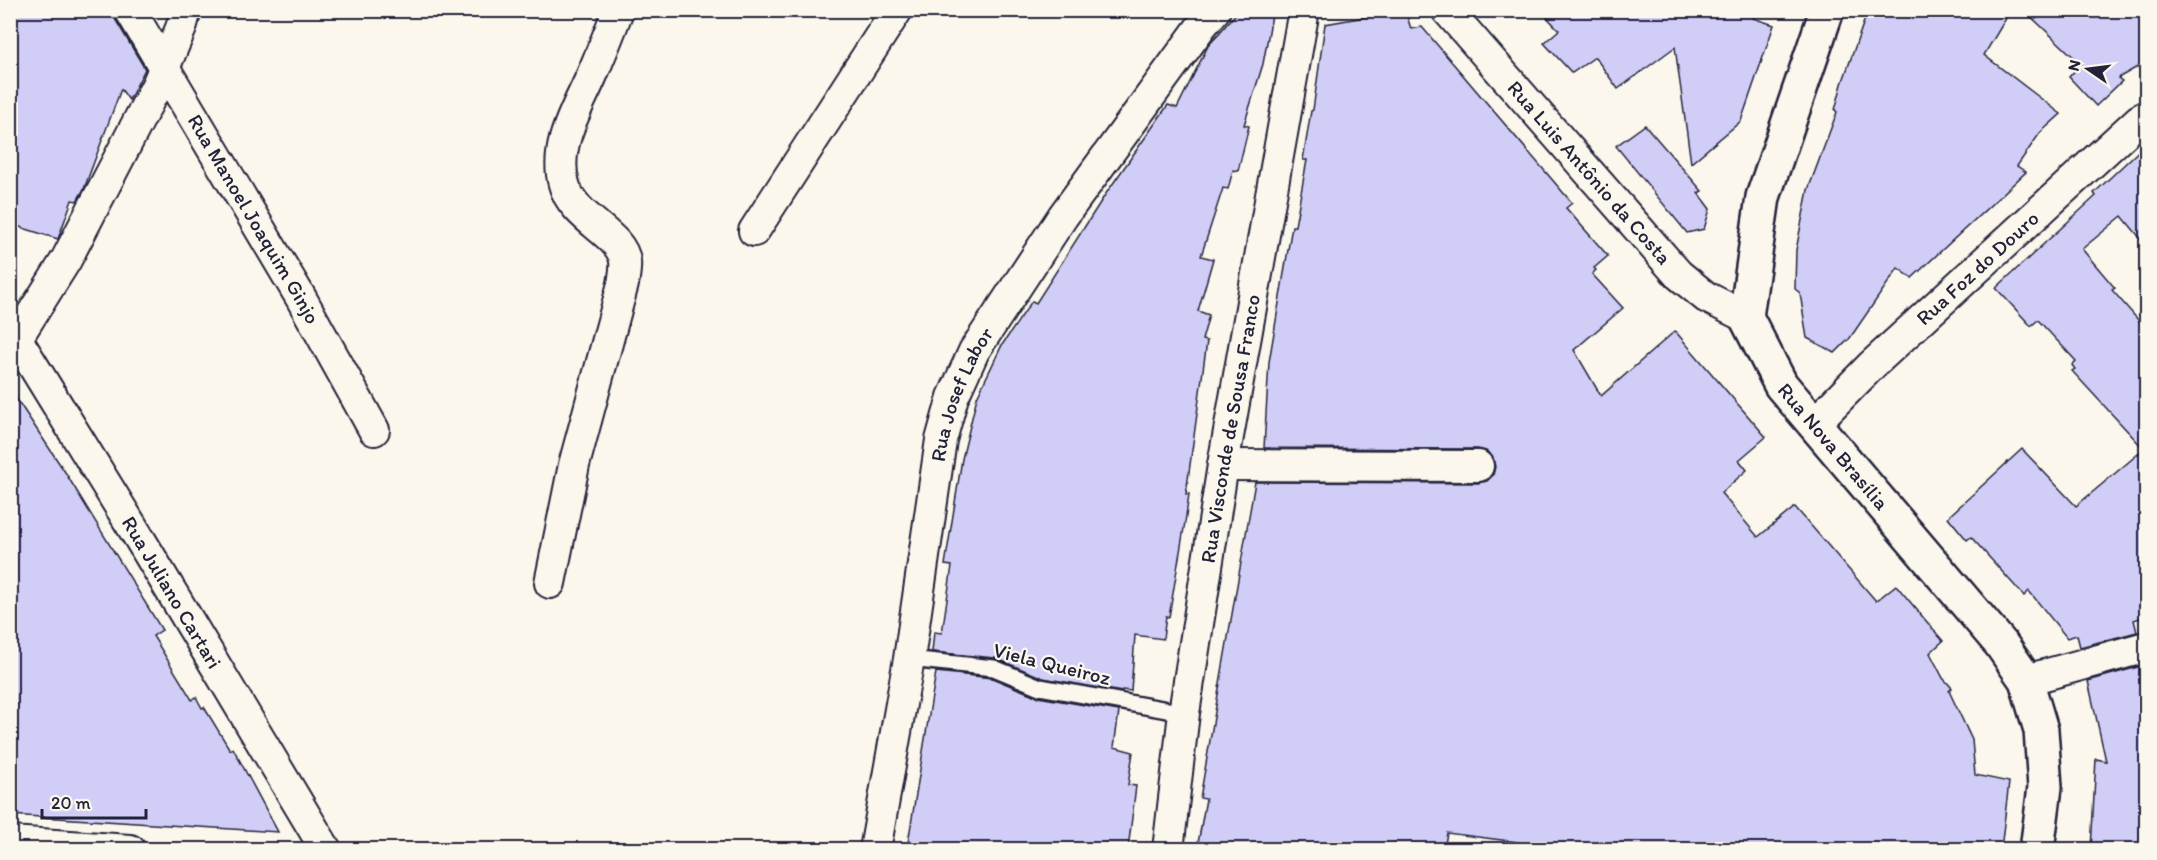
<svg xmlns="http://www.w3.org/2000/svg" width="2157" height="860" font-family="Itim,sans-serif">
	<rect width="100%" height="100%" fill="#fbf7ec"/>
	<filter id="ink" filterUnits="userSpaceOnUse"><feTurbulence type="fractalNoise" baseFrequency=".0167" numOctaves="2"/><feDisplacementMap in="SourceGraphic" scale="12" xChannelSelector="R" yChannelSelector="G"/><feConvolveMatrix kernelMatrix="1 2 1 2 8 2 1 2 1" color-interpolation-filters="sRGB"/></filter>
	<g filter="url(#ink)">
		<g fill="#d0cef7" stroke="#22223b" stroke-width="1.5">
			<polygon points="10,10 113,10 115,19 145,69 129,100 121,89 84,189 77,201 72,200 58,239 10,224"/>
			<polygon points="1239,10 1273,10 1263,64 1244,125 1249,126 1238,171 1233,170 1228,189 1223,188 1201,256 1213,259 1198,311 1209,315 1202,340 1207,341 1186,494 1189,494 1186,516 1169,617 1166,616 1163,639 1135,635 1131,691 1122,690 1122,692 1043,678 995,658 932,652 934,632 942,633 952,566 945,565 962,459 977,397 1002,345 1032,301 1036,303 1105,195 1168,105 1177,108 1208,46"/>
			<polygon points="1405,10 1411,29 1422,27 1572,203 1566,208 1608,256 1594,268 1596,270 1592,274 1623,308 1574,350 1601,396 1675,331 1766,437 1739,460 1747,470 1721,493 1758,537 1795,507 1876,601 1896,585 1943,641 1930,653 1943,678 1952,688 1949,691 1972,740 1975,775 2009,782 2001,849 1516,849 1517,842 1447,833 1444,849 1197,849 1206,799 1200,798 1255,482 1478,483 1487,481 1493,475 1495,467 1493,457 1486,451 1478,449 1264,448 1269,362 1292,226 1295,226 1307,160 1303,160 1311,111 1313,110 1325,24"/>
			<polygon points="1540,10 1756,10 1753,18 1774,25 1741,121 1691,163 1675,47 1618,89 1595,57 1572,73 1544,43 1559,30"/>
			<polygon points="1868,10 2011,10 1984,55 2061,114 2040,133 2017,166 2026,172 1912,278 1898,268 1850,338 1835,353 1807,338 1800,293 1795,289 1796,250 1808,190 1837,112 1835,110 1842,84"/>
			<polygon points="2024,10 2146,10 2146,62 2118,78 2122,81 2096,106 2069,77 2081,64"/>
			<polygon points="1645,125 1702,191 1698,193 1710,209 1704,229 1687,233 1616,146"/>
			<polygon points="2146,144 2146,245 2122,216 2082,249 2115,288 2112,290 2146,329 2146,616 2134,620 2137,632 2080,647 2077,635 2067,638 2029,591 2024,596 1971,537 1967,540 1948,517 2022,449 2076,506 2144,449 2072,371 2075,369 2072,365 2076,361 2038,320 2031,326 1996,288 2096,196 2094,193"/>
			<polygon points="10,389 65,472 162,630 153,636 192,700 196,697 202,708 204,707 230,750 233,748 278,832 10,815"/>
			<polygon points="2145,665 2146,849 2091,849 2096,759 2106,761 2088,681"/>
			<polygon points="936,672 992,678 1038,697 1119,711 1114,747 1133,752 1128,785 1136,786 1128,849 1060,849 1034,846 1034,849 907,849"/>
		</g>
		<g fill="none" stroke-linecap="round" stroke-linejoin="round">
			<g stroke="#22223b" stroke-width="20">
				<polyline id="service" points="909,659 994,668 1040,687 1184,713"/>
			</g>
			<g stroke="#22223b" stroke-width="34">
				<g id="minor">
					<path id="s1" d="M130,10l171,288 73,132"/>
					<path id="s2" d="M1447,10l231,264 28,23 40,20"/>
					<polyline points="754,231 897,10"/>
					<path id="s3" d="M10,328l131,213 185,309"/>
					<polyline points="17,338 66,260 157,85 181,28 186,10"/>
					<path id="s4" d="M1814,424l58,-59 267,-245 7,-4"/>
					<polyline points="1223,465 1478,466"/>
					<path d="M550,583l24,-118 49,-181c1,-7 3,-16 2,-23 -3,-27 -52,-42 -61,-77 -11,-38 14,-76 28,-109 9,-22 18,-43 26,-65"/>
					<polyline points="2026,680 2146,647"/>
					<polyline points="10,842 130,850"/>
					<path id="s5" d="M875,850l34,-191 32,-219 12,-43 21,-46 89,-135 140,-192 12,-14"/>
					<path id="s6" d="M1168,850l16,-137 39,-248 81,-455"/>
				</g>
			</g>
			<g stroke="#22223b" stroke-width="38">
				<g id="secondary">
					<path id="s7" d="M1827,10l-64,187 -17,120 35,68 220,259 25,36 15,50 4,57 -8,63"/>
				</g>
			</g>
			<use href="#service" stroke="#fbf7ec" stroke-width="15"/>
			<use href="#minor" stroke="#fbf7ec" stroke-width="30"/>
			<use href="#secondary" stroke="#fbf7ec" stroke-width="33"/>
		</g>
	</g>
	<g text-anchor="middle" stroke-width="4.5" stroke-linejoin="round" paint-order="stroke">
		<g font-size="21" fill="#22223b" stroke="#fbf7ec">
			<text dy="7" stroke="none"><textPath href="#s2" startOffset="216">Rua Luis Antônio da Costa</textPath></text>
			<text dy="7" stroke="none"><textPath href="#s1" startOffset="243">Rua Manoel Joaquim Ginjo</textPath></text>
			<text dy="7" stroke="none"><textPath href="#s4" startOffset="226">Rua Foz do Douro</textPath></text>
			<text dy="7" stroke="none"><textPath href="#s5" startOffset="465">Rua Josef Labor</textPath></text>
			<text dy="7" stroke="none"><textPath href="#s6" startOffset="426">Rua Visconde de Sousa Franco</textPath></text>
			<text dy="7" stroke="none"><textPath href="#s7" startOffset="476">Rua Nova Brasília</textPath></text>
			<text dy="7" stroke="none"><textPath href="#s3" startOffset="310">Rua Juliano Cartari</textPath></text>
			<text transform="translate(1052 664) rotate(14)" y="7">Viela Queiroz</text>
		</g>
	</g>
	<rect width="2157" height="860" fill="none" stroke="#fbf7ec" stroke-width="36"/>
	<rect x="18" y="18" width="2121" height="824" fill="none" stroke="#22223b" stroke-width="2" filter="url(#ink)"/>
	<g transform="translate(2088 69) rotate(284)" stroke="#fbf7ec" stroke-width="4.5" paint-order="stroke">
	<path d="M0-4.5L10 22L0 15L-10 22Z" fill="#22223b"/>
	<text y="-9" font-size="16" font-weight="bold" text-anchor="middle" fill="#22223b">N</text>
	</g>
	<path d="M42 809v9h104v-9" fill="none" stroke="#22223b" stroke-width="3"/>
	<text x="51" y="809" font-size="18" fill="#22223b" stroke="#fbf7ec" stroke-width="4.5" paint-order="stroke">20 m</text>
</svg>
